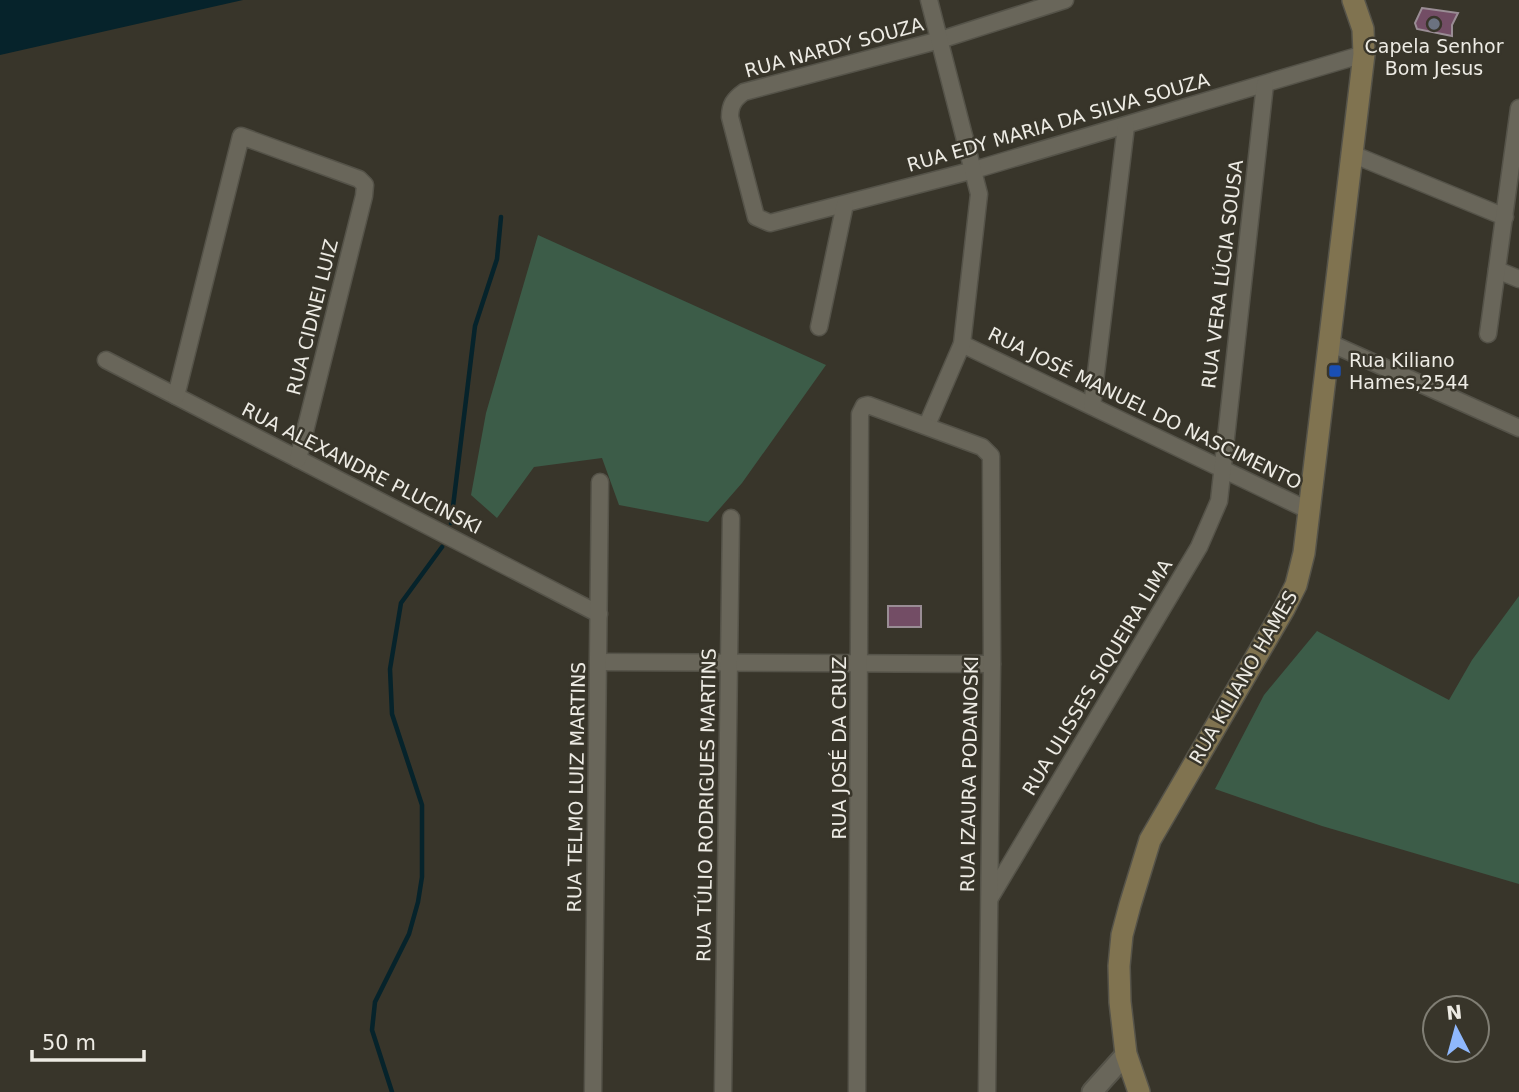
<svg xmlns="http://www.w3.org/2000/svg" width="1519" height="1092" font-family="'DejaVu Sans',sans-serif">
	<rect width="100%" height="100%" fill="#38352a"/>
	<g fill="#3c5c48">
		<polygon points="538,235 826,365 742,483 708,522 619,505 602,458 534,467 497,518 471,495 486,413"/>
		<polygon points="1519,596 1519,884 1322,826 1215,789 1264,695 1317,631 1449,700 1472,660"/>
	</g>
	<polygon fill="#06232b" points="0,0 243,0 0,55"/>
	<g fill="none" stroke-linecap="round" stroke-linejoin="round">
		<g stroke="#06232b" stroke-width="4.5">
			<polyline points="451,523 475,326 497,259 501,217"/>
			<polyline points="392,1092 372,1030 375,1002 409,934 418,902 422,877 422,805 392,714 390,669 401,603 442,547"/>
		</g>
	</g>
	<g fill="#734d65" stroke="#9a8d95" stroke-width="2">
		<polygon points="1422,8 1458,13 1452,25 1452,36 1417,29 1415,23"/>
		<rect x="888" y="606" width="33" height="21"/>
	</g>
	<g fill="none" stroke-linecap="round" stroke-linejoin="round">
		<g stroke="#555349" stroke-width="19">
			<g id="minor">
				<path d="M1065,0l-125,40 -196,52c-10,7 -14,13 -14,25l26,100 14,6 204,-53 390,-116"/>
				<polyline points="1352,154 1505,217"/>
				<polyline points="1497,270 1519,279"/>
				<polyline points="819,327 845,204"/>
				<polyline points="1488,334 1519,108"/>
				<polyline points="1330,343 1519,428"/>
				<polyline points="962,344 1310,511"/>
				<polyline points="106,360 599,614"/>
				<polyline points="176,396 241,136 359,179 365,185 364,196 298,459"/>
				<polyline points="1092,406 1126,126"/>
				<polyline points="927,425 962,344 979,194 929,0"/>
				<polyline points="598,662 992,664"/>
				<polyline points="990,898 1199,547 1219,501 1265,84"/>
				<polyline points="593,1092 600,482"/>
				<polyline points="723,1092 731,518"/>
				<polyline points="857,1092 860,414 864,406 868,405 982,447 991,456 992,664 987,1092"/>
			</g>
		</g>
		<g stroke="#555349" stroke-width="23">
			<polyline id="tertiary" points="1092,1092 1126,1054"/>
		</g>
		<g stroke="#555349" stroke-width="24">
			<polyline id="secondary" points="1139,1092 1126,1054 1120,1002 1119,966 1122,935 1130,905 1150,840 1284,609 1296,585 1304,553 1364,54 1363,29 1353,0"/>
		</g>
		<use href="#minor" stroke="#69665a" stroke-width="16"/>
		<use href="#tertiary" stroke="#69665a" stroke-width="19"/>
		<use href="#secondary" stroke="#807350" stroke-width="21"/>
	</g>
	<circle fill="#6b7280" stroke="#38352a" stroke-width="2.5" cx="1434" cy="24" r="7"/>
	<rect fill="#1a4fb4" stroke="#38352a" stroke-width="2.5" x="1328" y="364" width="14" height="14" rx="3.5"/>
	<g text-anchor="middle" stroke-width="5" stroke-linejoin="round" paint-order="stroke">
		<g font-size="19" fill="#edebe4" stroke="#38352a">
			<text x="1434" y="53">Capela Senhor<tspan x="1434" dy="22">Bom Jesus</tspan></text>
			<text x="1349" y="367" text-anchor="start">Rua Kiliano<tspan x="1349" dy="22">Hames,2544</tspan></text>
		</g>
		<g font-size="19" fill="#edebe4" stroke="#38352a">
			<text transform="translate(834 47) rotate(-15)" y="7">RUA NARDY SOUZA</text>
			<text transform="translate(1058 122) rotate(-16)" y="7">RUA EDY MARIA DA SILVA SOUZA</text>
			<text transform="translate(1222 274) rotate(-83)" y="7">RUA VERA LÚCIA SOUSA</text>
			<text transform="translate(312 317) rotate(-76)" y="7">RUA CIDNEI LUIZ</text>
			<text transform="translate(1145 408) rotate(26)" y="7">RUA JOSÉ MANUEL DO NASCIMENTO</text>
			<text transform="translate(362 468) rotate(27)" y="7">RUA ALEXANDRE PLUCINSKI</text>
			<text transform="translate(1097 677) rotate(-59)" y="7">RUA ULISSES SIQUEIRA LIMA</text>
			<text transform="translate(1243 677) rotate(-60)" y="7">RUA KILIANO HAMES</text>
			<text transform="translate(839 748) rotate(-90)" y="7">RUA JOSÉ DA CRUZ</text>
			<text transform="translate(969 774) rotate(-89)" y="7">RUA IZAURA PODANOSKI</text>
			<text transform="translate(576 787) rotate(-89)" y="7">RUA TELMO LUIZ MARTINS</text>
			<text transform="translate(706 805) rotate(-89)" y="7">RUA TÚLIO RODRIGUES MARTINS</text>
		</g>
	</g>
	<g transform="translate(1456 1029) rotate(354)"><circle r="33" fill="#38352a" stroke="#807e74" stroke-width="2"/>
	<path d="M0-5L12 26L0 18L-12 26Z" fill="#8fb8fd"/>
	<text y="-10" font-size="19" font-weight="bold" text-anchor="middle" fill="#edebe4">N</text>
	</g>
	<path d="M32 1050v10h112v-10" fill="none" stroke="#edebe4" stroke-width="3.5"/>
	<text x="42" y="1050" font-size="21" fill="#edebe4" stroke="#38352a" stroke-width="5" paint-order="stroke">50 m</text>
</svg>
